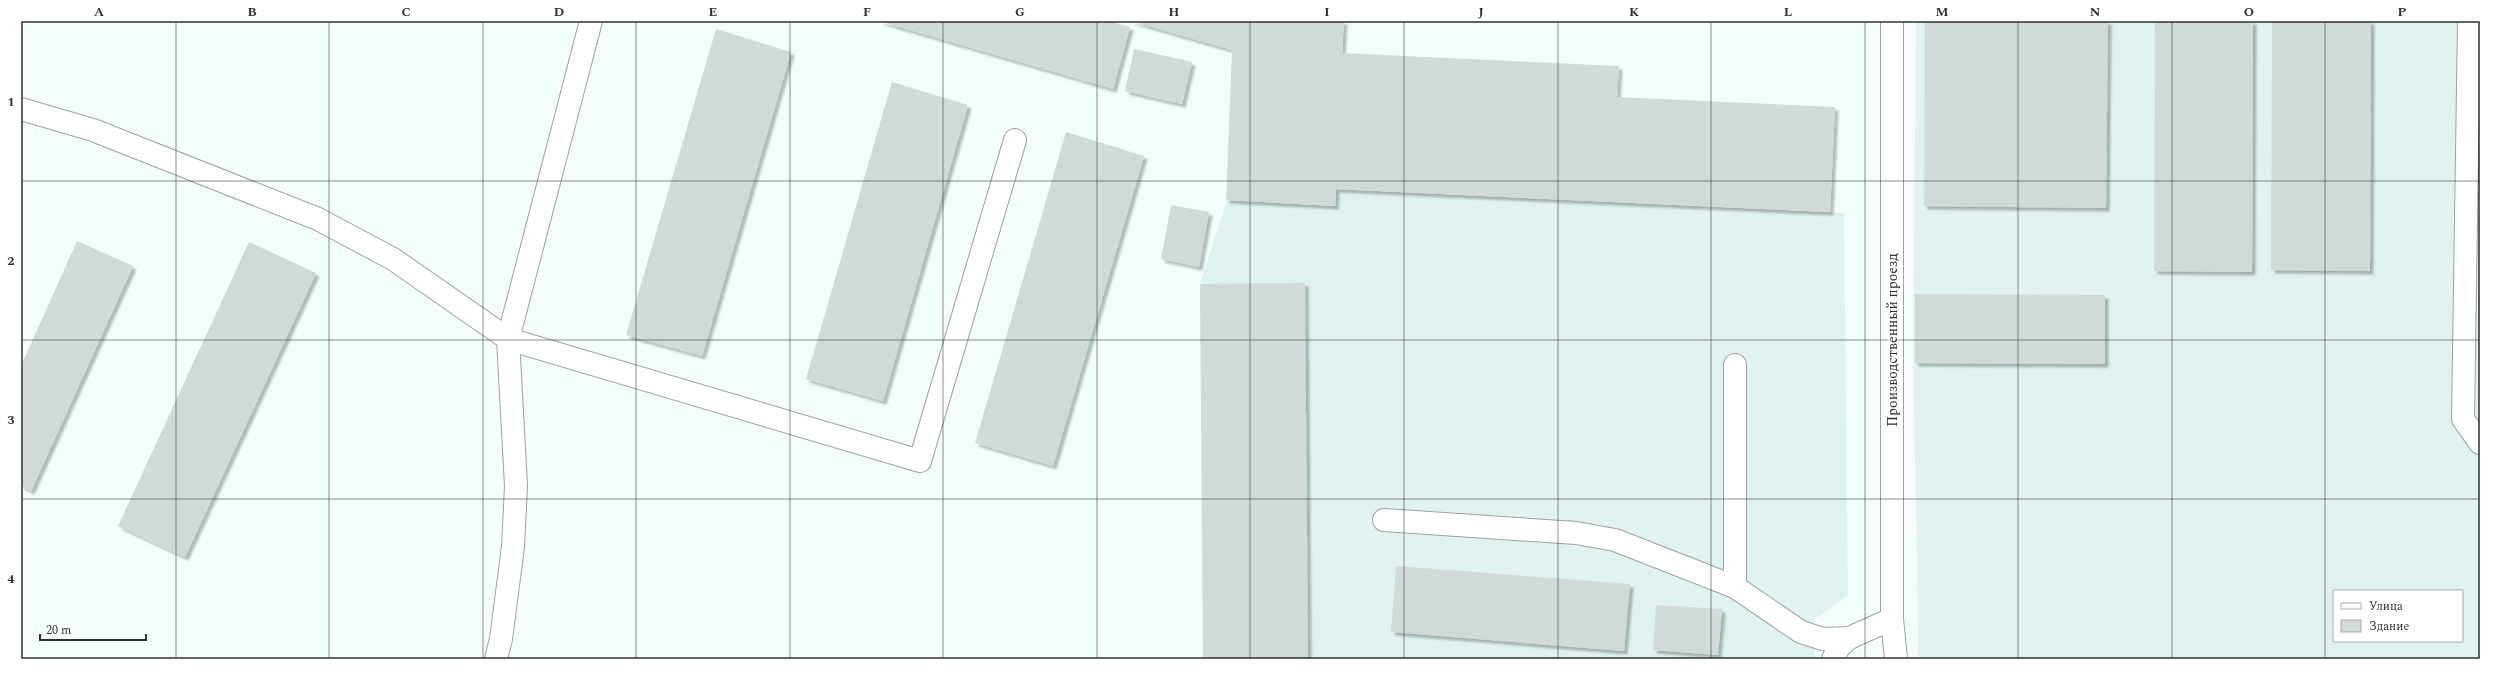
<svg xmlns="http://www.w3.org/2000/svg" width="2501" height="680" font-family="Spectral,serif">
	<defs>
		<filter id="shadow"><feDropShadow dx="3.5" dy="3.5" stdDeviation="1" flood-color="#0004"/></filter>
	</defs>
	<rect width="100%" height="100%" fill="#f4fdfb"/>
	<g fill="#e0f2ef" fill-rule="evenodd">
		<path d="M1916,21h564v638h-561l-6,-300zM2334,591h128v50h-128z"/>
		<polygon points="1336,189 1844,213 1848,596 1814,620 1815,659 1203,659 1200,284 1227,200 1335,206"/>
	</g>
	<g fill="#d1dad9" filter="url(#shadow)">
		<polygon points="879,21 1108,21 1130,27 1113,89"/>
		<polygon points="1131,21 1344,21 1342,53 1619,66 1617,97 1835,107 1830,212 1336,189 1335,206 1226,200 1232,50"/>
		<polygon points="1925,21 2108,21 2106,208 1924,206"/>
		<polygon points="2155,21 2253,21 2252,272 2154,271"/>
		<polygon points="2272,21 2371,21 2370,271 2271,270"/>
		<polygon points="716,29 791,52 702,356 626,335"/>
		<polygon points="1134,49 1192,62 1182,104 1125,91"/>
		<polygon points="892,82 968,105 883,401 806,379"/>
		<polygon points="1066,132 1144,156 1053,466 975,443"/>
		<polygon points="1171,205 1209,212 1199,267 1161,259"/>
		<polygon points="77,241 133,266 31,491 21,486 21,366"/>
		<polygon points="249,242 316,273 185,557 118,526"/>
		<polygon points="1305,283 1308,659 1203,659 1200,284"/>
		<polygon points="1915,294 2105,295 2105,364 1915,363"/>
		<polygon points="1396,566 1630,584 1624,651 1391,632"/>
		<polygon points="1656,605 1722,609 1718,655 1653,650"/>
	</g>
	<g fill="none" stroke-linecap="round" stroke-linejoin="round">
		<g stroke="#9aa3a1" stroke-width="24">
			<g id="minor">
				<polyline points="591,21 508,339 920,461 1015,140"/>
				<polyline points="1892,21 1892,619 1896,659"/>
				<polyline points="2469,21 2463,419 2480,443"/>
				<polyline points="21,109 93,130 318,219 393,259 508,339 516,486 513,547 501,639 496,659"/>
				<polyline points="1735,365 1735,587"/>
				<polyline points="1384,520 1576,533 1615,540 1735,587 1801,632 1823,639 1849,638 1892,619"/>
				<polyline points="1833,659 1839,647 1849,638"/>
			</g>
		</g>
		<use href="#minor" stroke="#fff" stroke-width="22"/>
	</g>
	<path fill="none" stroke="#2d3030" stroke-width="1" stroke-opacity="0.55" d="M176,21v638M329,21v638M483,21v638M636,21v638M790,21v638M943,21v638M1097,21v638M1250,21v638M1404,21v638M1558,21v638M1711,21v638M1865,21v638M2018,21v638M2172,21v638M2325,21v638M21,181h2459M21,340h2459M21,499h2459"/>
	<g text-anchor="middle" stroke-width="3" stroke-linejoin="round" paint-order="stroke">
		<g font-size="14" fill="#2d3030" stroke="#fff">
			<text transform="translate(1892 340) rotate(-90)" y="5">Производственный проезд</text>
		</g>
	</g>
	<rect width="2501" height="680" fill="none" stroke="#ffffff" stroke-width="44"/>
	<rect x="2333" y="590" width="130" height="52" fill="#ffffff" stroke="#abacac"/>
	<rect x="2341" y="603" width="20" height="6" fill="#ffffff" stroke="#abacac"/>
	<text x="2369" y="610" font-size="12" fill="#2d3030">Улица</text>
	<rect x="2341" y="620" width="20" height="12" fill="#d1dad9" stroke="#abacac"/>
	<text x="2369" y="630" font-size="12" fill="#2d3030">Здание</text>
	<path d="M40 634v6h106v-6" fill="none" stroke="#2d3030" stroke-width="2"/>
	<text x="46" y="634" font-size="12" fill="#2d3030" stroke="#ffffff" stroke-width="3" paint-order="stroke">20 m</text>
	<rect x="22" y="22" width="2457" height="636" fill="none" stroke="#2d3030" stroke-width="1.5"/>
	<g font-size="13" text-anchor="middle" font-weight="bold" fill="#2d3030">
		<text x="99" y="16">A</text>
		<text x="252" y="16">B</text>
		<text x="406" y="16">C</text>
		<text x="559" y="16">D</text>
		<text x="713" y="16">E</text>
		<text x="867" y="16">F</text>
		<text x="1020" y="16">G</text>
		<text x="1174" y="16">H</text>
		<text x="1327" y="16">I</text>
		<text x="1481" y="16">J</text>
		<text x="1634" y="16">K</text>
		<text x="1788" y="16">L</text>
		<text x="1942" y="16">M</text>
		<text x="2095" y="16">N</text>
		<text x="2249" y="16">O</text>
		<text x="2402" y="16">P</text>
		<text x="11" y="106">1</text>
		<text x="11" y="265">2</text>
		<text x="11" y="424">3</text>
		<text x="11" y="583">4</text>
	</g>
</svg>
